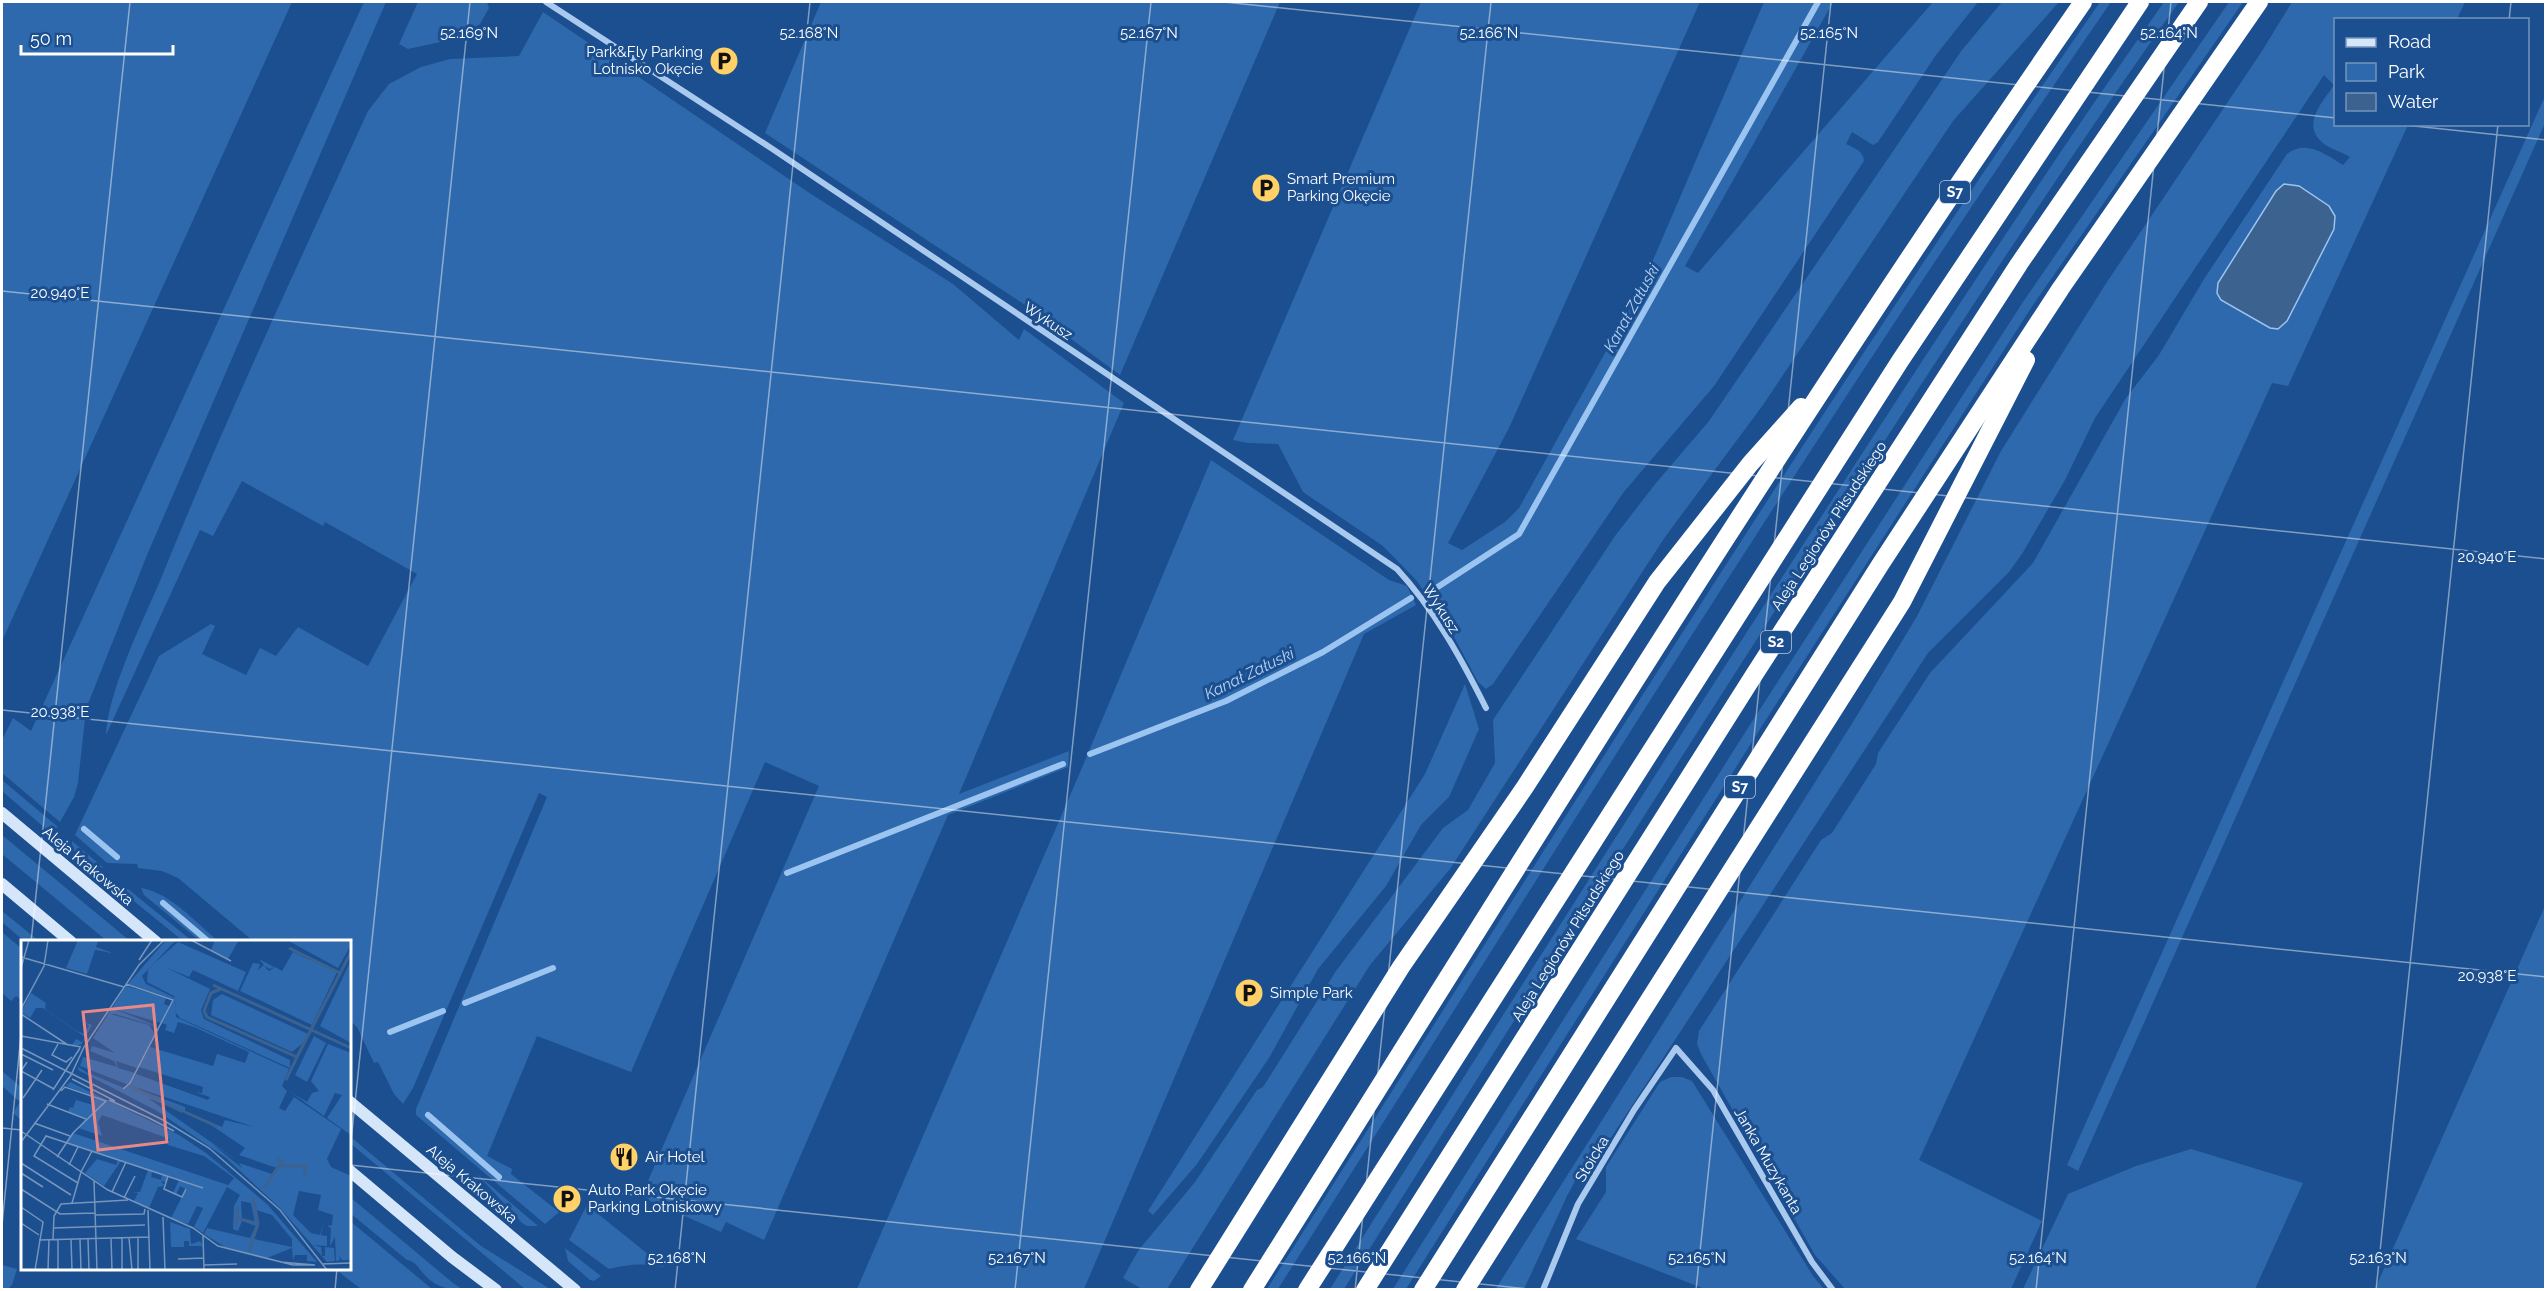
<svg xmlns="http://www.w3.org/2000/svg" width="2547" height="1291" font-family="Raleway,sans-serif">
	<rect width="100%" height="100%" fill="#1b4f8f"/>
	<g fill="#2e69ad">
		<polygon points="2,2 292,2 2,641"/>
		<polygon points="364,2 386,2 147,555 86,709 78,783 74,797 60,822 2,773 2,740 13,718 31,731"/>
		<polygon points="418,2 487,2 489,8 480,24 450,40 408,49 399,44"/>
		<polygon points="821,2 1280,2 1120,375 1025,305 765,133"/>
		<path d="M1421,2h279l-191,426 -61,115 14,7 43,-28 14,-14 122,-220 123,-286h69l-148,264 13,7 235,-271h45l-42,53 -58,87 -5,3 -21,-13 -6,12c8,4 18,7 18,17l-150,225 -91,107 -130,191 -7,5 -8,-7 -25,-47 -36,-54 -34,-35 -80,-54 -25,-48 -30,-1 -15,-3z"/>
		<polygon points="2002,2 2059,2 1953,121 1763,405 1665,537 1450,869 1370,965 1167,1289 1142,1289 1123,1278 1138,1251 1195,1182 1257,1090 1263,1087 1336,971 1443,828 1468,810 1495,763 1493,720 1615,536 1656,483 1709,421 1962,50"/>
		<path d="M2100,2h11c-291,420 -559,855 -833,1287h-11c274,-432 542,-867 833,-1287z"/>
		<path d="M2164,2h15c-126,178 -245,362 -363,545 -159,247 -315,495 -472,742h-14c156,-247 312,-495 471,-741 119,-184 237,-367 363,-546z"/>
		<polygon points="2229,2 2243,2 2031,308 1762,726 1406,1289 1393,1289 1753,720 2023,302"/>
		<path d="M2292,2h173l-8,17 -121,1v104l72,1 -120,261 -16,-3 -353,777 123,61 -31,68h-166l-30,-34 -113,-199 -5,-12 2,-13 122,-191 11,-7 44,-69 2,-11 52,-80 103,-110 93,-165 33,-43 45,-76 83,-125c20,-15 39,1 56,11l7,-8c-8,-5 -19,-8 -26,-13 -24,-19 -2,-41 10,-59l-10,-10 -229,343 -30,62 -43,74 -13,18 -81,81 -327,500 -21,19 -13,24 -43,93 -29,1 358,-568 63,-104 85,-167 104,-166 157,-234z"/>
		<path d="M543,12l268,182 142,90 66,56 5,-11 100,74 -165,391 110,-43 -1,16 -120,48 -184,425 -38,-18 -5,10 -80,-35 178,-411 -54,-24 -134,310 -94,-36 -50,120 25,13 -1,5 48,38 -14,12 -129,-109v-6l131,-312 -8,-4 -126,295 -10,16 -9,-10 -16,-32 -4,1 -17,-36 -7,-6v-79l-97,-1 -75,-63 -16,-7 -24,-3 -1,-4 -30,-1 -32,-28 84,-179 52,-32 4,2 -13,28 44,21 14,-27 16,8 22,-29 70,39 49,-92 -92,-52 -2,4 -81,-45 -29,55 -13,-6 -94,205c2,-44 36,-112 54,-154 64,-159 137,-314 208,-470l21,-27 32,-17 29,-8 69,-3z"/>
		<polygon points="2545,96 2545,123 2078,1171 2067,1165"/>
		<polygon points="1211,460 1389,580 1407,586 1416,605 1364,634 1084,1289 857,1289 1081,770"/>
		<polygon points="1465,684 1479,729 1449,797 1421,825 1386,886 1318,969 1269,1058 1197,1164 1153,1215 1148,1211 1425,774"/>
		<polygon points="2,780 58,827 51,830 46,829 2,791"/>
		<polygon points="2,835 130,941 107,941 2,854"/>
		<path d="M72,841l32,27c-13,-4 -33,-10 -32,-27z"/>
		<polygon points="126,888 128,889 192,941 183,941 124,893"/>
		<path d="M141,888c30,5 55,35 77,53h-18l-56,-46z"/>
		<polygon points="2545,906 2545,1289 2375,1289"/>
		<polygon points="2,911 39,941 24,941 2,922"/>
		<polygon points="2,932 22,949 22,1000 16,996 11,1001 2,993"/>
		<polygon points="2,1071 22,1088 22,1112 20,1119 13,1113 20,1102 2,1086"/>
		<polygon points="1671,1077 1682,1077 1692,1081 1813,1276 1824,1289 1705,1289 1576,1239 1606,1192 1606,1167 1660,1082"/>
		<polygon points="352,1138 481,1246 550,1289 525,1289 350,1143"/>
		<polygon points="2191,1149 2303,1183 2255,1289 2023,1289 2068,1194 2136,1166"/>
		<polygon points="477,1174 538,1226 527,1226 522,1223"/>
		<path d="M350,1197l103,86 9,6c-17,1 -28,-3 -40,-17 -5,-6 -6,-10 -15,-12l-57,-47z"/>
		<path d="M587,1205l77,62c-20,-4 -35,-3 -55,2l-40,-29z"/>
		<polygon points="350,1221 432,1289 361,1289 335,1269 350,1268"/>
		<polygon points="565,1248 601,1276 594,1281 590,1280 568,1261"/>
		<polygon points="2,1265 17,1269 12,1285 8,1289 2,1289"/>
	</g>
	<polygon fill="#3c6290" stroke="#9cc4f0" stroke-width="1.5" points="2284,184 2299,186 2329,206 2335,216 2334,229 2287,321 2278,329 2270,328 2221,300 2217,293 2218,283 2276,191"/>
	<g fill="none" stroke-linecap="round" stroke-linejoin="round">
		<g stroke="#9cc4f0" stroke-width="6">
			<polyline points="1430,592 1519,534 1818,2"/>
			<polyline points="1090,754 1226,701 1323,652 1411,598"/>
			<polyline points="84,829 117,857"/>
			<polyline points="787,873 1063,764"/>
			<polyline points="163,903 209,942"/>
			<polyline points="465,1003 553,968"/>
			<polyline points="390,1032 443,1011"/>
			<polyline points="428,1115 499,1177"/>
		</g>
		<g stroke="#a9c9ee" stroke-width="6">
			<path d="M546,2l225,146 626,421c37,40 65,91 89,139"/>
			<polyline points="1543,1290 1578,1204 1634,1110 1676,1048 1713,1090 1812,1262 1833,1290"/>
		</g>
		<g stroke="#d6e6fa" stroke-width="12">
			<polyline points="2,813 156,942"/>
			<polyline points="2,884 71,942"/>
			<polyline points="350,1102 575,1290"/>
			<polyline points="350,1171 452,1257 496,1290"/>
		</g>
		<g stroke="#fff" stroke-width="18">
			<polyline points="1199,1290 1401,967 1525,787 1657,582 1750,464 1801,407"/>
			<path d="M1252,1290c272,-433 540,-869 831,-1288"/>
			<polyline points="1307,1290 1900,361 2140,2"/>
			<polyline points="1365,1290 1754,675 2019,264 2199,2"/>
			<polyline points="1423,1290 1880,565 2061,288 2259,2"/>
			<polyline points="1465,1290 1902,602 2026,360"/>
		</g>
	</g>
	<path fill="none" stroke="#fff" stroke-width="1.5" stroke-opacity="0.45" d="M1224,2l1112,116M2509,20l2,-18M2395,124l151,16M2,291l2544,268M2,710l2544,267M31,942l99,-940M2,1128l20,2M350,1151l120,-1149M350,1165l1187,125M2,1225l20,-200M335,1290l2,-22M675,1290l135,-1288M1015,1290l136,-1288M1355,1290l136,-1288M1696,1290l135,-1288M2036,1290l135,-1288M2376,1290l122,-1166"/>
	<defs>
		<g id="parking-disc" transform="scale(1.5)"><circle r="9.5" fill="#ffd166" stroke="#1b4f8f"/><path d="M-3.5-5.5H1a3.5 3.5 0 0 1 0 7H-1V5.5H-3.5ZM-1-3.4V-.6H.8a1.4 1.4 0 0 0 0-2.8Z" fill="#111"/></g>
		<g id="restaurant-disc" transform="scale(1.5)"><circle r="9.5" fill="#ffd166" stroke="#1b4f8f"/><path d="M-5-6h1v4h1v-4h1v4h1v-4h1v5L-1.5 .5V6h-2V.5L-5-1ZM5-6V6H3V1.5H1.5Q1.5-4 5-6Z" fill="#111"/></g>
	</defs>
	<g fill-rule="evenodd">
		<use href="#parking-disc" x="724" y="61"/>
		<use href="#parking-disc" x="1266" y="188"/>
		<use href="#parking-disc" x="1249" y="993"/>
		<use href="#restaurant-disc" x="624" y="1157"/>
		<use href="#parking-disc" x="567" y="1199"/>
	</g>
	<g text-anchor="middle" stroke-width="6" stroke-linejoin="round" paint-order="stroke">
		<g fill="#1b4f8f" stroke="#bbcadd" stroke-width="1.5">
			<rect x="1940" y="181" width="30" height="22" rx="4.5"/>
			<rect x="1761" y="631" width="30" height="22" rx="4.5"/>
			<rect x="1725" y="776" width="30" height="22" rx="4.5"/>
		</g>
		<g font-size="14" font-weight="bold" fill="#fff">
			<text x="1955" y="197">S7</text>
			<text x="1776" y="647">S2</text>
			<text x="1740" y="792">S7</text>
		</g>
		<g font-size="15" fill="#fff" stroke="#1b4f8f" text-anchor="start">
			<text x="703" y="57" text-anchor="end">Park&amp;Fly Parking<tspan x="703" dy="17">Lotnisko Okęcie</tspan></text>
			<text x="1287" y="184">Smart Premium<tspan x="1287" dy="17">Parking Okęcie</tspan></text>
			<text x="1270" y="998">Simple Park</text>
			<text x="645" y="1162">Air Hotel</text>
			<text x="588" y="1195">Auto Park Okęcie<tspan x="588" dy="17">Parking Lotniskowy</tspan></text>
		</g>
		<g font-size="15" fill="#fff" stroke="#1b4f8f">
			<text transform="translate(1048 321) rotate(34)" y="5">Wykusz</text>
			<text transform="translate(1829 526) rotate(-57)" y="5">Aleja Legionów Piłsudskiego</text>
			<text transform="translate(1441 609) rotate(57)" y="5">Wykusz</text>
			<text transform="translate(88 866) rotate(40)" y="5">Aleja Krakowska</text>
			<text transform="translate(1568 936) rotate(-58)" y="5">Aleja Legionów Piłsudskiego</text>
			<text transform="translate(1592 1159) rotate(-59)" y="5">Stoicka</text>
			<text transform="translate(1768 1161) rotate(60)" y="5">Janka Muzykanta</text>
			<text transform="translate(472 1184) rotate(40)" y="5">Aleja Krakowska</text>
		</g>
		<g font-size="16" font-style="italic" fill="#b5d3f5" stroke="#1b4f8f">
			<text transform="translate(1631 308) rotate(-61)" y="6">Kanał Załuski</text>
			<text transform="translate(1249 673) rotate(-26)" y="6">Kanał Załuski</text>
		</g>
	</g>
	<g transform="translate(21 940)">
		<rect width="330" height="330" fill="#1b4f8f"/>
		<path d="M57,0l20,1 -2,6 17,6 -18,-3 -8,24 -21,-6zM145,0h10l-34,36 4,8 27,13 2,4 1,16 113,52 -7,17 5,5 -8,17 6,3 9,-14 47,32 -14,30 4,8 20,9v84h-9l-3,-4 1,4 -4,1 -1,-24 -5,9 1,-18 -4,-2 5,-1 1,-10 -15,-5 3,-15 -22,-4 -6,24 18,18 9,2 4,-13 -3,13 6,1v10l-15,-1 9,2 1,9h3v-9l9,1 1,13 -8,1 -47,-54 -55,-51 -68,-46 -79,-41v-4l1,-2 -1,3 10,6 36,15 5,-3 -49,-19 3,-9 34,10 -3,-6 -24,-10 2,-5 23,7 -22,-15 33,-52 40,12 -2,6 5,2 -8,17 -47,-14 45,18 -44,-13h-5l39,11 6,9 -18,34 -21,-7 2,7 17,5 -1,5 2,-4 72,26 2,-3 -15,-5 7,1 1,-6 -64,-20 11,-20 63,19 4,-12 -61,-20 89,29 4,-11 -55,-25 -16,-5 -4,11 -9,-3 2,-5 -5,-2 12,-24 -46,-15zM111,147v-1l122,41 -29,-7 -3,7 -37,-16v-4zM127,158l57,23 40,27 -6,7 38,13 -5,6 -33,-11 3,5 -30,-24 26,17zM194,0h24l-11,19 -17,-9zM266,0h64v5l-13,23zM157,2l68,30 -8,19 -45,-21 -4,7 -24,-10 45,22 -9,21 3,9 86,41v8l-110,-50 -4,-5 -2,-17 -27,-14 1,-13zM272,12l44,20 -25,53 -72,-34 13,-28 7,1 -2,6 6,-5 -5,-6 15,8 -4,2 -6,-3 5,5 6,-4 7,4zM330,20v83l-31,-17zM10,53l15,10 -1,6 32,22 7,3 5,-8 -3,-3 6,2 -11,20h-9l4,-6 6,3 3,-5 -42,-29h-7l-6,10 -9,-6zM201,54l86,40 -5,9 -11,9 -81,-37 2,-15zM293,96l12,7 -19,39 -12,-7zM307,104l23,9v82l-24,-17 15,-23 -7,-2 -11,23 -35,-25 18,11 5,-9 7,-2 -8,-10zM49,142l109,53 27,18 61,51 50,58 -10,-1v-6h-12l-2,5 -1,-12 -25,10 -42,-11 -21,-13 3,-6 43,10 6,-12 -14,-5 -4,10 -5,-2 1,-23 6,-11 -13,-8 -24,46 -9,-6 9,-19 -6,-2 -9,18 -17,-6 15,-29 -6,-3 -4,9 -3,-2 6,-13 -11,-4 -2,6 -5,-1 4,5 -7,1 -9,21 -15,-7 4,-8 -6,-1h8l8,-22 4,2 -1,5 10,3 1,-5 -95,-32 6,-10 155,52 6,-7 -30,-22 -36,-11 -67,-21 67,21 2,-6 -68,-24 -4,7 4,14 -24,-8 8,-10 -18,-6 2,-5 3,1 3,-8 17,5 2,-8 -29,-11zM220,261l10,2 4,19 -13,-3zM235,270l16,5 20,24v8l-38,-8 5,-13zM76,219l19,6 2,-5 3,1 -17,25 -19,-13zM149,282l20,7 1,15 9,-3 3,5h-14v-5h-5v6h-13z" fill="#2e69ad" fill-rule="evenodd"/>
		<path fill="none" stroke="#3c6290" stroke-width="3" d="M268,8l51,25M192,45l138,63M200,49l-10,4 -7,18 3,6 90,40 54,-105M265,140l11,-23M109,146l53,26M164,172l33,15M258,226h27l-2,11M243,248l18,-27 -5,-2M215,278l20,5M215,287l2,-20M228,311l9,-28 -5,-26"/>
		<path fill="none" stroke="#7695bc" stroke-width="1.5" d="M170,0l40,21M0,17l103,30M118,20l13,-20M0,28l8,-28M0,69l23,-43 4,-26M0,74l47,31M0,96l60,11M37,104l-6,11 14,7 6,-5M0,108l142,72 46,28 71,62 47,60M0,114l32,16M6,122l-6,9 33,18M51,139l43,22M102,149l7,-6 43,-83 -47,-16M32,150l27,-42M2,158l19,-28M88,160l40,18M26,164l39,15M126,177l27,14M13,183l36,13M0,191l87,59 85,38 25,18 75,19h22l-35,-3M0,202l50,-67 13,-28 55,-82 25,-25M36,217l16,-24 33,-32 -41,-14 -4,4M0,223l50,32M48,225l9,-18M60,232l11,-21M0,233l22,14M147,236l-4,13 18,8 4,-8M73,241l3,89M57,243l-44,-27 12,-20 157,52M0,249l39,25 35,-1M91,252l14,-30M103,258l11,-22M51,263l9,-31M0,267l22,15 -8,48M127,270l2,60M74,275l49,-1 1,-5M142,277l2,53M0,283l18,12M32,288l92,-3M182,296l1,34M117,297v33M90,298l1,32M101,298v32M108,298l3,32M32,299l1,-23 7,-12 67,-4M37,299v31M50,299l1,31M59,299l1,31M67,299l1,31M18,300l110,-3M157,319l26,-1M301,324l29,-1M183,325l33,-1M27,330l1,-31"/>
		<path fill="#e88989" fill-opacity="0.15" stroke="#e88989" stroke-width="3" d="M132,65l14,137 -69,8 -15,-138z"/>
		<rect width="330" height="330" fill="none" stroke="#fff" stroke-width="3"/>
	</g>
	<g font-size="15" text-anchor="middle" fill="#fff" stroke="#1b4f8f" stroke-width="6" stroke-linejoin="round" paint-order="stroke">
		<text x="469" y="38">52.169°N</text>
		<text x="809" y="38">52.168°N</text>
		<text x="1149" y="38">52.167°N</text>
		<text x="1489" y="38">52.166°N</text>
		<text x="1829" y="38">52.165°N</text>
		<text x="2169" y="38">52.164°N</text>
		<text x="60" y="298">20.940°E</text>
		<text x="2487" y="562">20.940°E</text>
		<text x="60" y="717">20.938°E</text>
		<text x="2487" y="981">20.938°E</text>
		<text x="677" y="1263">52.168°N</text>
		<text x="1017" y="1263">52.167°N</text>
		<text x="1357" y="1263">52.166°N</text>
		<text x="1697" y="1263">52.165°N</text>
		<text x="2038" y="1263">52.164°N</text>
		<text x="2378" y="1263">52.163°N</text>
	</g>
	<rect width="2547" height="1291" fill="none" stroke="#ffffff" stroke-width="6"/>
	<rect x="2334" y="18" width="195" height="108" fill="#1b4f8f" stroke="#7695bc" stroke-width="1.5"/>
	<rect x="2346" y="38" width="30" height="9" fill="#d6e6fa" stroke="#7695bc" stroke-width="1.5"/>
	<text x="2388" y="48" font-size="18" fill="#ffffff">Road</text>
	<rect x="2346" y="63" width="30" height="18" fill="#2e69ad" stroke="#7695bc" stroke-width="1.5"/>
	<text x="2388" y="78" font-size="18" fill="#ffffff">Park</text>
	<rect x="2346" y="93" width="30" height="18" fill="#3c6290" stroke="#7695bc" stroke-width="1.5"/>
	<text x="2388" y="108" font-size="18" fill="#ffffff">Water</text>
	<path d="M21 45v9h152v-9" fill="none" stroke="#ffffff" stroke-width="3"/>
	<text x="30" y="45" font-size="18" fill="#ffffff" stroke="#1b4f8f" stroke-width="4.5" paint-order="stroke">50 m</text>
</svg>
